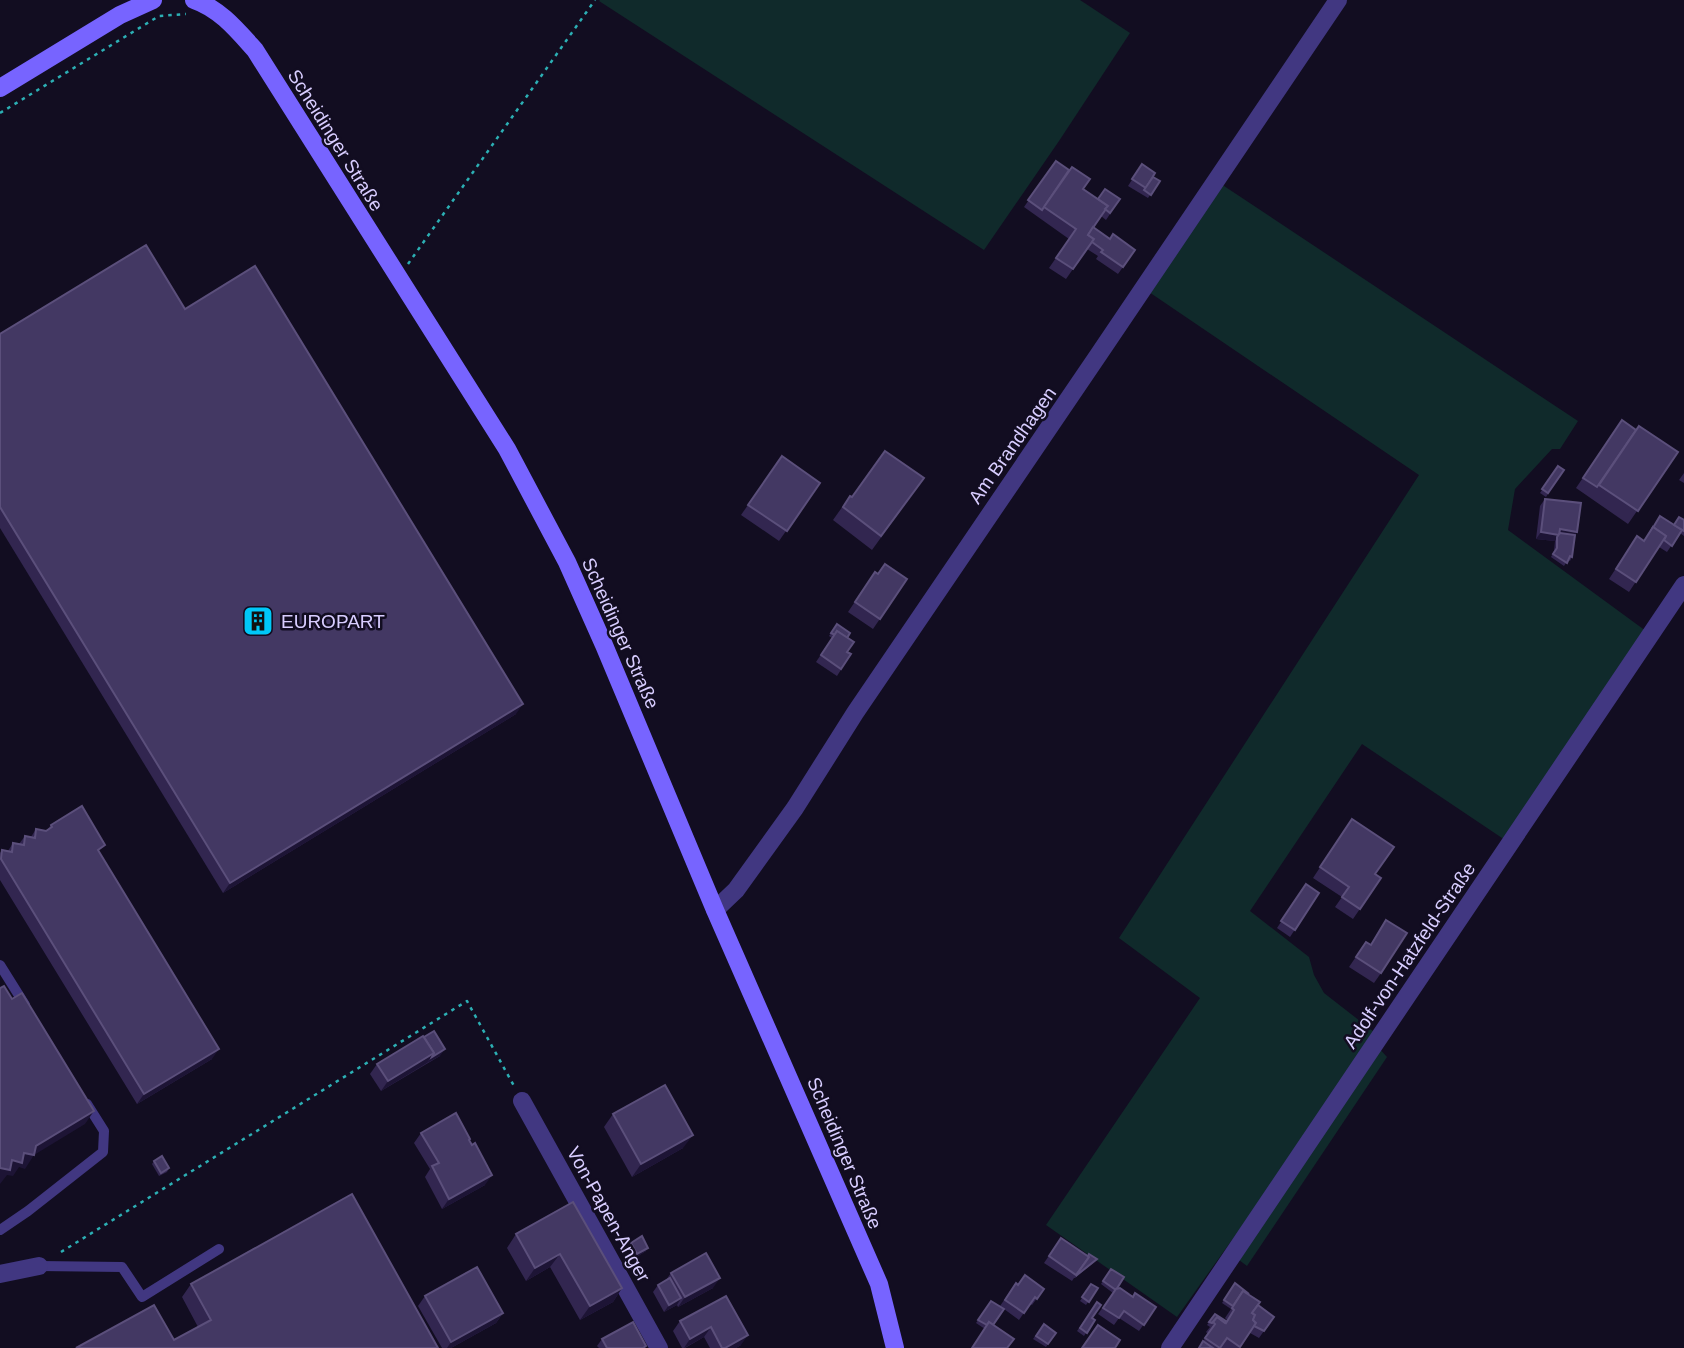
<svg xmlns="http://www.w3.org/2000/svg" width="1684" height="1348" font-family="Helvetica,sans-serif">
	<rect width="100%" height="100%" fill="#120d21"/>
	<g fill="#102a2b">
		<polygon points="600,0 1080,0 1130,33 1059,141 984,250 599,1"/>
		<polygon points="1218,182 1578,421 1560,449 1552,449 1515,489 1508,530 1650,634 1508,842 1362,744 1250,911 1309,957 1314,975 1324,993 1378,1035 1177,1317 1046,1225 1200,998 1119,938 1419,475 1146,290"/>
		<polygon points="1377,1046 1387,1057 1247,1266 1235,1257"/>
	</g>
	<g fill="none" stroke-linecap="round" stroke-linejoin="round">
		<g stroke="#2cafb4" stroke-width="2.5" stroke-dasharray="3.5 5" stroke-linecap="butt">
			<polyline points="0,113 159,16 186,14"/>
			<polyline points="408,264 595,0"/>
			<polyline points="61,1252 467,1001 514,1086"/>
		</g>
		<g stroke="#413781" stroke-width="10">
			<polyline points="0,965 25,1005"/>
			<polyline points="0,1230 28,1211 103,1152 104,1131 87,1104"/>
			<polyline points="39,1266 122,1267 142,1297 219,1249"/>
		</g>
		<g stroke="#413781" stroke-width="18">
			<polyline points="715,910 736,890 795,808 855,713 1099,354 1338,0"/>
			<polyline points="522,1101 659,1348"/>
			<polyline points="0,1274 39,1266"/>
			<polyline points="1170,1348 1684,585"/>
		</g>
		<g stroke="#7764ff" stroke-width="18">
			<path d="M194,0c26,9 43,30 61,50l252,399 60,113 37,83 111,265 164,374 16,64"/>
			<polyline points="0,88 120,15 153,0"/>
		</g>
	</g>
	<g fill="#322650">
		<polygon points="1056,161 1083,189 1098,199 1120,199 1106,220 1101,216 1090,232 1110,239 1135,250 1118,274 1096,259 1098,256 1087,249 1066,279 1049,268 1069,239 1024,207"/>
		<polygon points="1142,164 1153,177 1160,181 1148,198 1128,186"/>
		<polygon points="185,309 516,714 223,893 0,528 0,334"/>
		<polygon points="1622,420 1636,430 1678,452 1628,524 1576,488"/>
		<polygon points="782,456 820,483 779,541 741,515"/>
		<polygon points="1558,466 1564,470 1546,497 1540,493"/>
		<polygon points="1684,473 1684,483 1679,480"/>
		<polygon points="924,478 872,550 833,520 850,496 852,497"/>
		<polygon points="1545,499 1575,535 1572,557 1570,561 1568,560 1564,566 1551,557 1554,551 1555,541 1536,539 1540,506"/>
		<polygon points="1684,520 1684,536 1680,533 1667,552 1659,547 1629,592 1609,579 1637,536 1644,541"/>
		<polygon points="875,572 878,574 907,579 873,629 848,612"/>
		<polygon points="837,624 847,638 847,652 851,654 837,676 816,662 832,638 829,636"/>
		<polygon points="1352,819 1375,874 1381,878 1353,919 1335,907 1342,897 1313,878"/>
		<polygon points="51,825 100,853 212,1059 137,1104 0,880 0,853 2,850 8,851 13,843 19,844 25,836 31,837 36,829 46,831"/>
		<polygon points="1306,884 1319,893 1290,937 1277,928"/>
		<polygon points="1386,920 1381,973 1374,983 1349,967 1366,942 1370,945"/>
		<polygon points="424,1037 440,1056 381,1091 370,1074 377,1064"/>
		<polygon points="613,1114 683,1148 632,1177 604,1127"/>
		<polygon points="421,1133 469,1141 485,1185 442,1209 425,1177 430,1169 414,1143"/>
		<polygon points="154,1161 169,1168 167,1172 159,1176 152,1164"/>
		<polygon points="573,1202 622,1288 613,1302 580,1320 550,1267 526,1281 507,1248 516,1234"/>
		<polygon points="1061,1238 1094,1262 1075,1278 1074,1278 1072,1281 1044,1263"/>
		<polygon points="631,1243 646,1251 635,1258 628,1246"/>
		<polygon points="1111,1269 1116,1289 1156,1307 1139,1331 1119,1318 1114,1325 1098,1314 1113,1293 1101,1284"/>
		<polygon points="671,1273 713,1288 678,1307 677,1305 664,1312 653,1292 658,1285 666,1280"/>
		<polygon points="1016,1283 1018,1285 1044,1289 1032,1305 1030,1304 1019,1320 1004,1309 985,1329 976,1323 991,1301 1000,1306"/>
		<polygon points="1235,1283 1248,1294 1258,1305 1274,1317 1259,1338 1250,1333 1239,1348 1198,1348 1208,1334 1206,1332 1210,1327 1207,1325 1215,1314 1226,1321 1227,1320 1225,1318 1231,1309 1222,1303"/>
		<polygon points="191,1284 438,1348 174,1340 198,1327 182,1297"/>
		<polygon points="1091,1284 1098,1288 1086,1305 1080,1301"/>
		<polygon points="425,1296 503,1313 496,1323 451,1348 442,1348 418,1306"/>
		<polygon points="726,1296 741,1345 736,1348 710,1348 704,1337 685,1348 682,1348 673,1331 680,1321"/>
		<polygon points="1097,1302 1092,1318 1095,1320 1084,1336 1077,1331"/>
		<polygon points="1044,1324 1056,1333 1046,1347 1033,1339"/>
		<polygon points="602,1339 646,1346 645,1348 599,1348 597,1346"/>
	</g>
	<g fill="#1d1435">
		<polygon points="1560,529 1577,532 1573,538 1558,536 1555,541 1536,539 1541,532"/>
		<polygon points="523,704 516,714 223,893 230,883"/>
		<polygon points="219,1049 212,1059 137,1104 144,1094"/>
		<polygon points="445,1049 440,1056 427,1063 432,1057"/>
		<polygon points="434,1053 427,1063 381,1091 388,1081"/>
		<polygon points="94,1111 85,1124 34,1155 25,1169 19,1167 13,1176 7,1175 0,1184 0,1168"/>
		<polygon points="693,1135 683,1148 632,1177 641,1164"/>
		<polygon points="492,1175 485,1185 442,1209 449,1199"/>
		<polygon points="648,1248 646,1251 635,1258 637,1254"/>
		<polygon points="560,1254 550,1267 526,1281 535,1268"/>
		<polygon points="720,1278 713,1288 678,1307 685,1297"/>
		<polygon points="622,1288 613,1302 580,1320 590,1306"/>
		<polygon points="681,1298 677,1305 664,1312 669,1305"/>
		<polygon points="503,1313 496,1323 451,1348 447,1348 451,1342"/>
		<polygon points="711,1327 704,1337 684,1348 690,1339"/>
		<polygon points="748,1335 741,1345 736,1348 725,1348"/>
	</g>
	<g fill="#433863" stroke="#5b4f7b" stroke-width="2">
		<polygon points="1056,161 1069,170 1042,210 1028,200"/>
		<polygon points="1142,164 1155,173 1146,188 1132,179"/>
		<polygon points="1072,167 1090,179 1083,189 1108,206 1088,235 1094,239 1073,269 1056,258 1076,229 1044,207"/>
		<polygon points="1153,177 1160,181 1151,195 1144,190"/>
		<polygon points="1105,189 1120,199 1110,213 1105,209 1108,206 1098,199"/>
		<polygon points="1093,227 1110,239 1113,234 1135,250 1123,267 1101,252 1103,250 1092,242 1094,239 1088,235"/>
		<polygon points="146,245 185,309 255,266 523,704 230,883 0,507 0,334"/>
		<polygon points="1622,420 1636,430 1597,487 1583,478"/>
		<polygon points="1639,426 1678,452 1638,511 1599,485"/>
		<polygon points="885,451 924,478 881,536 843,507 850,496 852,497"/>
		<polygon points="782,456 820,483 787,531 748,505"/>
		<polygon points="1558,466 1564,470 1548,493 1542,489"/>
		<polygon points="1545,499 1581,503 1577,532 1560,529 1559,535 1541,532"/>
		<polygon points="1660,516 1682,530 1672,546 1664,540 1666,536 1653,527 1651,531"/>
		<polygon points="1679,517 1684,520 1684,531 1674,525"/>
		<polygon points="1653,527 1666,536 1636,582 1616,569 1637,536 1644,541"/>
		<polygon points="1560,533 1575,535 1572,557 1570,556 1567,563 1553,554 1557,548 1557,537"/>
		<polygon points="885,564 907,579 880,619 855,602 875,572 878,574"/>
		<polygon points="837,624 850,633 847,638 837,631 835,635 831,633"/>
		<polygon points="837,631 854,642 847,652 851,654 841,669 821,655"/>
		<polygon points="82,806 105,845 98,850 219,1049 144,1094 1,859 2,850 12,852 13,843 24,845 25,836 35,838 36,829 46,831 52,827 51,825"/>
		<polygon points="1352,819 1394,847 1375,874 1381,878 1360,909 1342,897 1349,887 1320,867"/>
		<polygon points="1306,884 1319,893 1295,930 1281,921"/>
		<polygon points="1386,920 1407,933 1381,973 1356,957 1366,942 1371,945"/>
		<polygon points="4,986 12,999 22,993 94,1111 36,1146 34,1155 24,1153 22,1163 12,1160 10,1170 0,1168 0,988"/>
		<polygon points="434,1031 445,1049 432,1057 434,1053 424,1037"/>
		<polygon points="423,1036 434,1053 388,1081 377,1064"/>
		<polygon points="665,1085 693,1135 641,1164 613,1114"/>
		<polygon points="456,1113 470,1139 469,1140 472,1145 475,1143 492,1175 449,1199 432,1166 439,1163 421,1133"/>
		<polygon points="162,1156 169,1168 161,1173 154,1161"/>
		<polygon points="352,1194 438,1348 76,1348 154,1305 174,1340 211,1320 191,1284"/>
		<polygon points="573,1202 622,1288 590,1306 560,1254 535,1268 516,1234"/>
		<polygon points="642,1236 648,1248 637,1254 631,1243"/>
		<polygon points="1061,1238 1089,1257 1076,1275 1049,1256"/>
		<polygon points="706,1253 720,1278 685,1297 671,1273"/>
		<polygon points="1089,1254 1097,1259 1077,1275 1077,1274 1089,1257 1088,1256"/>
		<polygon points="477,1267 503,1313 451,1342 425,1296"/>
		<polygon points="1111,1269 1124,1277 1116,1290 1103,1281"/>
		<polygon points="1025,1275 1044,1289 1037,1299 1035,1297 1024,1313 1005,1300 1016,1283 1018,1285"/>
		<polygon points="670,1278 681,1298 669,1305 658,1285"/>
		<polygon points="1235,1283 1249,1294 1243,1291 1233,1306 1224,1300"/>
		<polygon points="1091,1284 1098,1288 1089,1302 1082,1297"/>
		<polygon points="1120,1288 1133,1297 1135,1293 1156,1307 1144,1325 1124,1311 1119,1318 1103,1308 1116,1289"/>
		<polygon points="1243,1291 1260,1302 1252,1313 1255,1315 1253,1320 1256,1323 1240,1347 1227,1338 1220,1348 1205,1338 1215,1324 1213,1322 1217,1317 1226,1323 1234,1310 1232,1308"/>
		<polygon points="726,1296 748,1335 725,1348 722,1348 711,1327 690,1339 680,1321"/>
		<polygon points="991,1301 1004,1309 993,1325 989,1322 987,1325 978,1320"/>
		<polygon points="1097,1302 1101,1305 1092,1318 1095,1320 1087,1333 1080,1328"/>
		<polygon points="1258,1305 1274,1317 1264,1331 1254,1326 1256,1323 1253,1320 1255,1315 1252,1313"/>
		<polygon points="1215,1314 1226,1321 1225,1323 1217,1317 1212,1323 1209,1322"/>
		<polygon points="633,1322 646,1346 643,1348 607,1348 602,1339"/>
		<polygon points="989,1322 1014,1339 1007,1348 972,1348"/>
		<polygon points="1044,1324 1056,1333 1048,1344 1036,1336"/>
		<polygon points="1098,1325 1120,1340 1115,1348 1082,1348"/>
		<polygon points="1203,1341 1213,1348 1199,1348"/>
	</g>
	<defs>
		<g id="building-square" transform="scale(1.575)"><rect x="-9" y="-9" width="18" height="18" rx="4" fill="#00c8f8" stroke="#120d21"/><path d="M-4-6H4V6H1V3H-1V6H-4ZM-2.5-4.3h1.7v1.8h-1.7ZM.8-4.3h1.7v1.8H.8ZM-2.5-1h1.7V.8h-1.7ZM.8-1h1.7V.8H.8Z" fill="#111"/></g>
	</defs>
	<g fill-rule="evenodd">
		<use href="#building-square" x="258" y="621"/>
	</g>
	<g text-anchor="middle" stroke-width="5" stroke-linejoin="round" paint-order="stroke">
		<g font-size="19" fill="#d8cdff" stroke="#120d21">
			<text transform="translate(336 140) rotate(58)" y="7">Scheidinger Straße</text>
			<text transform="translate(1012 445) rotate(-55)" y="7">Am Brandhagen</text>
			<text transform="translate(621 633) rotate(66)" y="7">Scheidinger Straße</text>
			<text transform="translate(1409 955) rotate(-56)" y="7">Adolf-von-Hatzfeld-Straße</text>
			<text transform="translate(845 1153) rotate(67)" y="7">Scheidinger Straße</text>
			<text transform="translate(609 1214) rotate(61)" y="7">Von-Papen-Anger</text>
		</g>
		<g font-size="19" fill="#d8cdff" stroke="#120d21" text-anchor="start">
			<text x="281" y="628">EUROPART</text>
		</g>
	</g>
</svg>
